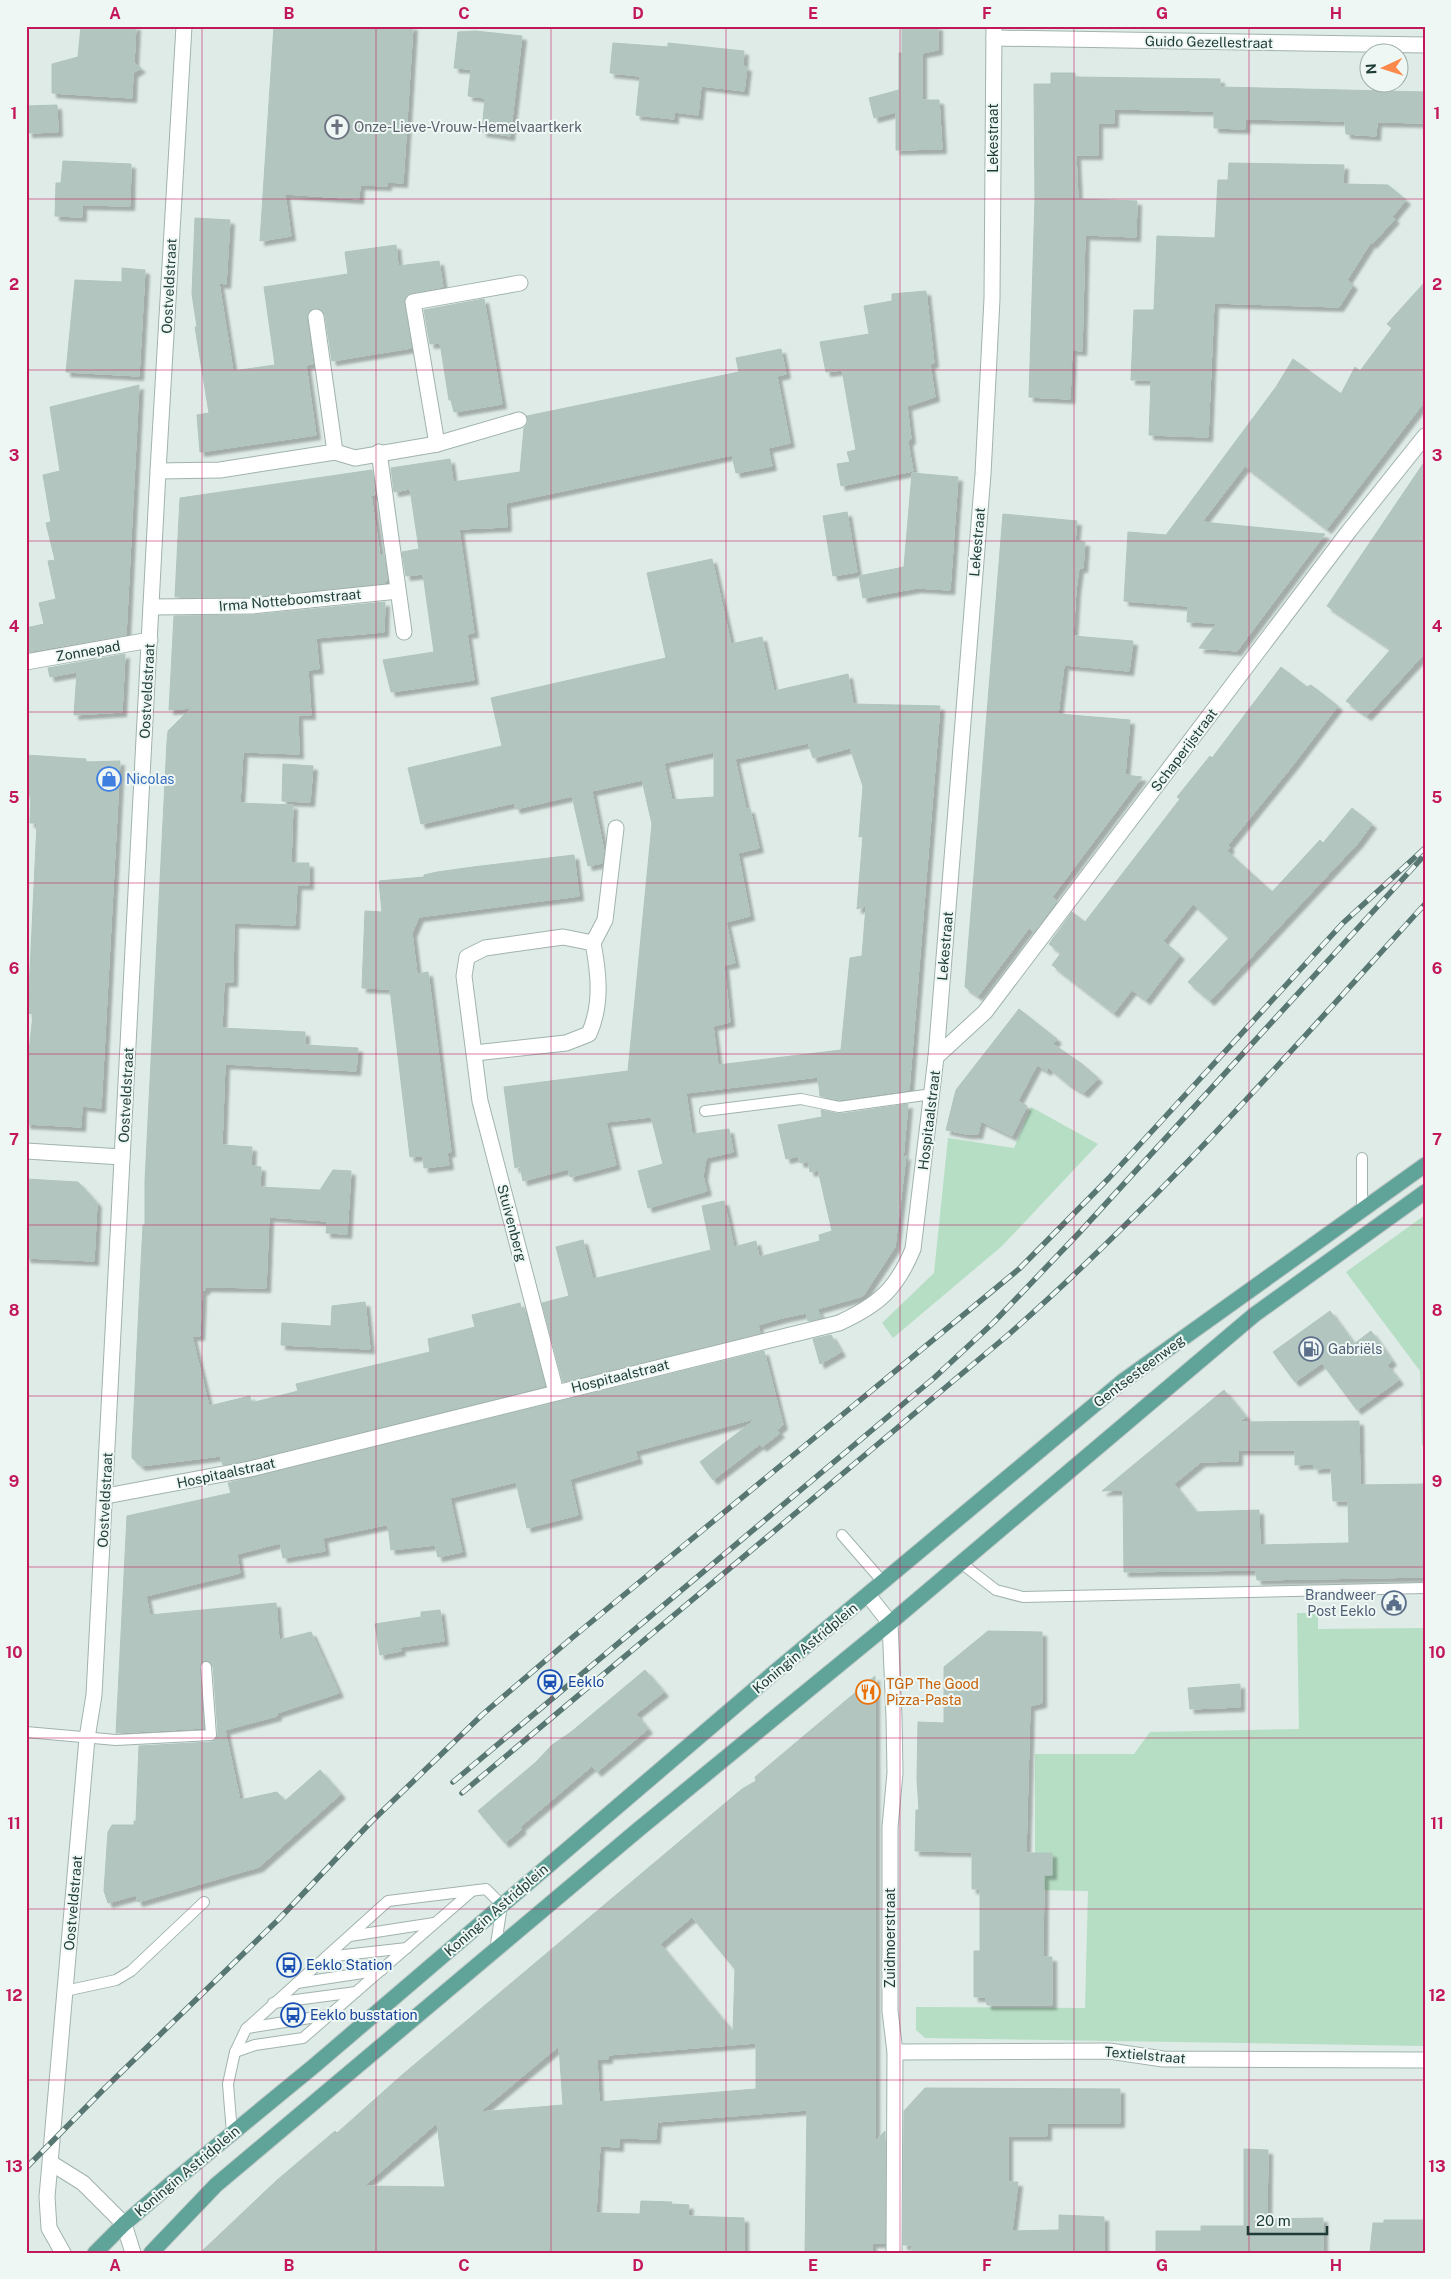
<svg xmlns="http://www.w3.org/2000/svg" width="1451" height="2279" font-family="'Public Sans',sans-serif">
	<defs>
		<filter id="shadow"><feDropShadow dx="4.5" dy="4.5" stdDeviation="1" flood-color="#0004"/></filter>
	</defs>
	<rect width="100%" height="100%" fill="#deebe6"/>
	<g fill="#b5dec4">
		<polygon points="1031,1107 1098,1144 1002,1246 893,1338 882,1323 934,1273 948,1138 1014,1148"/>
		<polygon points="1425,1215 1425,1446 1422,1445 1420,1371 1346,1272"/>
		<polygon points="1297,1613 1318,1613 1318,1629 1425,1628 1425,2046 925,2038 916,2030 916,2007 1085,2008 1088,1891 1035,1890 1035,1754 1134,1754 1150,1732 1299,1729"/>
	</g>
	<g fill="#b3c5bf" stroke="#b0c4be" fill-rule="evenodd" filter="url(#shadow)">
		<polygon points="81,26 136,26 134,63 141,68 133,73 132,98 52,93 52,64 78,57"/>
		<polygon points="274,26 413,26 403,183 387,182 387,186 360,185 359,199 285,194 291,236 260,241"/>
		<polygon points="902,26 938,26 938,50 922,53 922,100 939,100 942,149 896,150 896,112 874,118 869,98 899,90 899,53 902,53"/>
		<polygon points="475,31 522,36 510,136 482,132 485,98 468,96 471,69 454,68 458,32"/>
		<polygon points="613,43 668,47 668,43 744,51 743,66 747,67 744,91 701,86 698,115 674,112 674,119 636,115 640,76 610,73"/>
		<polygon points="1051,73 1075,73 1075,77 1220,79 1220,87 1425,92 1425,123 1377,122 1376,136 1346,134 1345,121 1245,119 1245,129 1214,128 1214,111 1114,109 1114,123 1098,123 1098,155 1076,155 1078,199 1137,201 1136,237 1085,235 1082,351 1072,350 1070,399 1029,397 1035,200 1034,84 1051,84"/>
		<polygon points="57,105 58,132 28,133 27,106"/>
		<polygon points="63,161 131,164 130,206 82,205 82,217 55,216 56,183 61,183"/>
		<polygon points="1229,163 1344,165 1343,184 1388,185 1406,200 1392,217 1395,219 1372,244 1371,242 1347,280 1353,285 1339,307 1214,303 1208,437 1149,435 1151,380 1131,380 1134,310 1154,310 1157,236 1215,238 1218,180 1228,180"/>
		<polygon points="195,218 230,220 226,284 219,283 233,371 275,365 264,287 348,274 345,252 396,245 398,266 439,261 443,287 411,293 404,298 411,348 332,361 325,315 320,309 311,309 307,318 313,364 306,365 316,435 200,452 197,415 209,413 195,327 197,327 192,294"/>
		<polygon points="122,268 145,270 139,376 66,372 75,280 122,282"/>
		<polygon points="1425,282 1425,401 1327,529 1245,466 1202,522 1325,534 1237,651 1199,648 1217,623 1187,622 1188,606 1124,601 1128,532 1166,535 1276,387 1293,359 1341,394 1355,367 1360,371 1392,328 1387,324"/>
		<polygon points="926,291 934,363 930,364 935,397 907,406 911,439 908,442 913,471 841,486 837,464 850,462 847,452 856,450 842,370 826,372 820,342 869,334 864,306 892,301 892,294"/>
		<polygon points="484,299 502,404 454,412 451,400 449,400 440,343 430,344 424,310"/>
		<polygon points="781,349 786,374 777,376 790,443 768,448 772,466 736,473 732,455 506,503 507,527 459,529 474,633 467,634 474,680 391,692 383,660 434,652 423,574 406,576 402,552 419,549 410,489 394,492 391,468 450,459 453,482 520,472 524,428 528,423 527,416 739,372 736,358"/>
		<polygon points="139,385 126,635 26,652 26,628 44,624 39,603 56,599 48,561 55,560 46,523 51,522 43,475 60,471 50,407"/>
		<polygon points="1425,461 1425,653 1367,716 1346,701 1391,649 1327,606"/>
		<polygon points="372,470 375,495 371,495 380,556 384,555 387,579 385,583 251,597 175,597 180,498"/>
		<polygon points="912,473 958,477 950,590 917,588 863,598 859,576 904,567"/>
		<polygon points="847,512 857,572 833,576 823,516"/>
		<polygon points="1003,514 1077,521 1075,541 1085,542 1083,568 1079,568 1076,590 1073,636 1133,641 1129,671 1064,665 1058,714 1130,720 1125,775 1142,777 1052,897 1057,901 1034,932 1029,928 978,996 965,987"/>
		<path d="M712,559l19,85 31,-7 12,54 74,-17 5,30 87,2 -31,384 -70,10 -19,-4 -2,-19 -132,16 6,41 37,-5 4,23 -27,6 -3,18 4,15 -59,17 -10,-37 25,-7 -12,-47 -45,5 10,43 -46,12 -2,-8 -45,12 -3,-15 -5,2 -11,-81 124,-16 24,-247 -10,-44 -50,11 12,60 -2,12 -14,3 -16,-70 -56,13 -2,-6 -93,21 -13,-56 94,-22 -11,-48 175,-40 -19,-85zM808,743l5,15 37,-10 13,38 -4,51 4,-1 -6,73 9,-3 -4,50 -12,2 -9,92 -123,15 -5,-39 17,-4 -6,-57 11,-2 -9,-41 24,-6 -12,-63 21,-5 -9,-39h-4l-11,-50zM714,752v45l-42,3 -8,-37z"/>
		<polygon points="385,602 384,632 316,638 319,669 308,670 311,715 298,715 299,754 243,752 240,803 293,805 291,863 309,863 309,885 297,885 295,925 234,923 233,982 224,982 222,1028 305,1032 305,1045 358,1048 356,1071 225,1064 222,1145 252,1147 251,1166 261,1167 260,1187 320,1190 333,1170 351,1171 347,1234 326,1233 327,1221 269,1217 266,1288 206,1287 205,1290 202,1290 200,1336 192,1336 209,1406 250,1396 251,1403 298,1391 296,1384 430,1352 428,1339 475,1327 472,1315 520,1303 521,1308 524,1308 545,1386 248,1460 223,1465 220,1456 141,1466 132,1458 132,1450 141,1264 143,1225 145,1225 145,1181 167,742 168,731 191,708 169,710 174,616 253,615"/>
		<polygon points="125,654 122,712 74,715 77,672 50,677 48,668"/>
		<polygon points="1281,667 1307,687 1311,685 1338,706 1293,765 1228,845 1230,847 1227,851 1272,892 1320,840 1323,843 1352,808 1372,824 1358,843 1210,1001 1188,982 1229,938 1193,904 1163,941 1180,955 1146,1000 1132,990 1114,1013 1052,965 1061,953 1049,944 1072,912 1085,922 1180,799 1177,797 1210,756 1212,758"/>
		<polygon points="26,755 86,759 86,762 120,761 101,1108 82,1106 81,1127 26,1124 26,1080 33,1014 28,1013 37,823 30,823 31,795 26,795"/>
		<polygon points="283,764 313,766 310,802 282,801"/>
		<polygon points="574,855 579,896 419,917 412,933 417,974 428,972 451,1152 447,1153 449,1165 424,1168 423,1156 410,1157 390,989 362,988 365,911 382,912 379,881 424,877 424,875 437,872 473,867"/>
		<polygon points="1019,1009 1057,1039 1053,1044 1082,1064 1098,1078 1084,1093 1066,1082 1048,1067 1047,1071 1037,1065 1018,1101 1027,1106 1012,1136 981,1121 978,1134 966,1134 946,1130 956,1090"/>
		<polygon points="908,1104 903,1159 906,1155 895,1247 863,1296 817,1309 822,1318 808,1321 806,1313 782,1318 758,1325 760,1333 563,1382 542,1303 569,1296 556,1247 583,1240 593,1279 711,1250 702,1206 724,1201 734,1247 756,1241 759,1257 820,1241 819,1235 832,1231 818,1170 810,1172 808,1161 800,1163 798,1156 786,1159 778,1125 822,1117 821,1110 840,1114"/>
		<polygon points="26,1179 78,1182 97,1203 94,1261 26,1258"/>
		<polygon points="365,1302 370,1349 281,1345 282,1323 331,1326 332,1306"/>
		<polygon points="1330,1311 1354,1344 1371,1331 1392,1361 1387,1365 1399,1380 1357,1410 1322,1363 1295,1382 1273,1352"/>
		<polygon points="831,1335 841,1352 820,1364 813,1339"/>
		<polygon points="764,1351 783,1425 777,1430 780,1433 762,1447 760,1444 713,1480 700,1462 757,1418 635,1451 638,1459 570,1479 578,1515 527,1528 516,1482 450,1498 462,1552 438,1557 435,1545 391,1550 388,1525 385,1525 323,1538 325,1551 283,1558 280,1543 237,1554 240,1573 146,1596 150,1615 276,1603 279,1640 311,1632 339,1693 277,1713 277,1716 225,1730 240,1800 277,1792 285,1801 320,1770 341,1794 259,1867 138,1902 136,1895 108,1903 104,1891 108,1832 112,1825 134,1825 134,1821 136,1821 139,1746 211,1742 215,1740 218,1734 213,1666 206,1660 202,1662 199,1668 204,1728 116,1733 127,1516 231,1493 228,1483"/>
		<path d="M1224,1390l22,27 -7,5 120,-1 1,64 65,-1v93l-168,3 -1,-10 -132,2 -1,-82 -21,1zM1238,1450h57v15l19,-1v5l17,-1 2,33h15l1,42 -89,2 -1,-35 -63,2 -22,-28 27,-22 37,-1z"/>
		<polygon points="440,1610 444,1641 400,1647 401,1651 380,1655 375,1624 421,1617 421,1612"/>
		<polygon points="988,1631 1042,1632 1042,1703 1030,1706 1026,1853 1052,1853 1052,1875 1044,1875 1043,1957 1052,1957 1052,2005 987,2005 986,1997 974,1997 974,1951 980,1951 980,1889 972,1889 972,1852 915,1851 916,1810 919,1810 917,1779 918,1722 944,1723 944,1667"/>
		<polygon points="645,1670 664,1692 636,1714 648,1729 597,1772 592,1766 520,1827 522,1829 505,1843 478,1811 536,1762 552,1745 571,1732"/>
		<path d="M875,1676v466l10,-11v112h-13v10h-67l2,-143 -150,12 -1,17 -37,-1v9l-19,-1 -4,67 44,1 1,-13 31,1 -1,2 18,1 -1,11 56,2v35h-544l76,-72 59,-50 2,2 65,-58 340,-286 14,-8 -1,-4zM692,1917l43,52 -2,63 -73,-88zM756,2043v46l-157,13 -2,-43h11v-4zM559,2046l4,59 -83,7zM437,2123l8,64 -81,-1z"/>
		<polygon points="1240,1684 1240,1707 1190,1709 1188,1688"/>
		<polygon points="925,2088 1120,2089 1120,2123 1047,2123 1047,2136 1008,2136 1008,2182 1018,2182 1012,2231 1059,2230 1059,2215 1104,2217 1104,2253 912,2253 912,2245 903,2245 904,2111"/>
		<polygon points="1244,2149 1268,2150 1267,2219 1323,2218 1323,2253 1156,2253 1156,2231 1201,2231 1201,2226 1244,2226"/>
		<polygon points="1384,2220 1425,2220 1425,2253 1370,2253 1373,2223 1384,2223"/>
	</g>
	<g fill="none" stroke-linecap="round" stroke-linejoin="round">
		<g stroke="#a1b3ae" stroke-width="12">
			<g id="service">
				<polyline points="705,1111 801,1099 839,1107 932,1094"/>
				<polyline points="1362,1158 1362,1210"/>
				<polyline points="842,1535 883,1582"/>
				<polyline points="961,1563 996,1590 1023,1597 1425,1588"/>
				<polyline points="26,1732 116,1740 211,1735 206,1667"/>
				<polyline points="350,1936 434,1923"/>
				<polyline points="326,1957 407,1948"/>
				<polyline points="297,1983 382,1970"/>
				<polyline points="65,1991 116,1980 131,1971 204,1902"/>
				<polyline points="273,2003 356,1992"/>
				<polyline points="247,2028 329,2015"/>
				<polyline points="235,2052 255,2045 303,2038 472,1891"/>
				<polyline points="232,2133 228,2084 235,2052 246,2029 388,1901 486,1889 502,1905 495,1951"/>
			</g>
		</g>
		<g stroke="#a1b3ae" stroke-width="17">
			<g id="minor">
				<polyline points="994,38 1425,45"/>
				<polyline points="519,420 437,444 413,302 520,283"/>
				<polyline points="335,452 355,458 437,444"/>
				<polyline points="379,452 404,632"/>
				<polyline points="158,471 220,470 335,452 316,317"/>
				<polyline points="151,607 252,606 398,591"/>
				<polyline points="26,662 150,640"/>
				<polyline points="593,943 605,920 616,828"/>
				<path d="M475,1053l91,-10 23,-9c13,-29 10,-60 4,-91l-30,-6 -78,11 -18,9 -3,19 16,125 76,291"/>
				<polyline points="936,1057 985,1012 1349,531 1425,436"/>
				<polyline points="26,1151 122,1157"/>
				<path d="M106,1496l144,-27 589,-146c39,-18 57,-33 74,-74l23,-192 47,-583 9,-175 2,-273"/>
				<polyline points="868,1595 890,1623 894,1717 895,1773 890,1827 890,2011 895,2052 894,2253"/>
				<polyline points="895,2052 1109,2051 1163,2059 1425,2060"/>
			</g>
		</g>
		<g stroke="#a1b3ae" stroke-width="17">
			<g id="tertiary">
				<polyline points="51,2163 83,2183 124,2224 133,2253"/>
				<polyline points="63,2253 49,2228 47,2197 87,1738 94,1695 158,471 184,26"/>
			</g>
		</g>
		<g stroke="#c0c8c7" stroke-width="17">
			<g id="primary">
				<polyline points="95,2253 124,2224 174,2181 314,2066 776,1671 1123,1381 1425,1165"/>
				<polyline points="151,2253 216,2185 639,1829 890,1623 1254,1315 1425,1192"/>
			</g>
		</g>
		<use href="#service" stroke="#fff" stroke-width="10"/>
		<use href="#minor" stroke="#fff" stroke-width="15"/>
		<use href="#tertiary" stroke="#fff" stroke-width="15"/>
		<use href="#primary" stroke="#5fa399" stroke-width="15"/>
		<g stroke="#587772" stroke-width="5.5">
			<g id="rail">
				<polyline points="453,1782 934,1378 993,1323 1079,1233 1421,859"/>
				<path d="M462,1793l546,-458c150,-132 282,-283 417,-431"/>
				<polyline points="26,2168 103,2090 279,1919 370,1823 483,1714 573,1637 1019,1269 1109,1178 1343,923 1425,848"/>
			</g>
		</g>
		<use href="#rail" stroke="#eef7f4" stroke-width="4" stroke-dasharray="11" stroke-linecap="butt"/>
	</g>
	<path fill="none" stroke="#c2185b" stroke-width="1" stroke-opacity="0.55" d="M202,26v2227M376,26v2227M551,26v2227M726,26v2227M900,26v2227M1074,26v2227M1249,26v2227M26,199h1399M26,370h1399M26,541h1399M26,712h1399M26,883h1399M26,1054h1399M26,1225h1399M26,1396h1399M26,1567h1399M26,1738h1399M26,1909h1399M26,2080h1399"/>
	<defs>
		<g id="church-ring" transform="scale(1.25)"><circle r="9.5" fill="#eef7f4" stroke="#6b7280" stroke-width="1.5"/><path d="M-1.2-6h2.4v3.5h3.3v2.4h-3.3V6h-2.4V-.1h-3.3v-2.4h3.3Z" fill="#6b7280"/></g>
		<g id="shop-ring" transform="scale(1.25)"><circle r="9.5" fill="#eef7f4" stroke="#3f7fe0" stroke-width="1.5"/><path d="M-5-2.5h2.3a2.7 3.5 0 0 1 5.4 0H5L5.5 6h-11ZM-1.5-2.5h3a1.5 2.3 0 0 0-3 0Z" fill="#3f7fe0"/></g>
		<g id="fuel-ring" transform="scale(1.25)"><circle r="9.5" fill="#eef7f4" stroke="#5c6f8a" stroke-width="1.5"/><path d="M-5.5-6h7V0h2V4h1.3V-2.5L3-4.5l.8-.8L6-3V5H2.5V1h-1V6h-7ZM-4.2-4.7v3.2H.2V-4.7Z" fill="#5c6f8a"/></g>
		<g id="civic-ring" transform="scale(1.25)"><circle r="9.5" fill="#eef7f4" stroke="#5c6f8a" stroke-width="1.5"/><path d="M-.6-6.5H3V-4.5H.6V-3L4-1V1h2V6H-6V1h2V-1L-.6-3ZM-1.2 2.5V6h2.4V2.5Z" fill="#5c6f8a"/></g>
		<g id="station-ring" transform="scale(1.25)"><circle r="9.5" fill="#eef7f4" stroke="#1a4fb4" stroke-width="1.5"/><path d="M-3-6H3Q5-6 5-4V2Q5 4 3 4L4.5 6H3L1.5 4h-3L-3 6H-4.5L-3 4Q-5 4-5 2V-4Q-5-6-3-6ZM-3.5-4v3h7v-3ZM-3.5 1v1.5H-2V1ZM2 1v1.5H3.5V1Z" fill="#1a4fb4"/></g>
		<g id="restaurant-ring" transform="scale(1.25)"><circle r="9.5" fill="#eef7f4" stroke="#e8710a" stroke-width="1.5"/><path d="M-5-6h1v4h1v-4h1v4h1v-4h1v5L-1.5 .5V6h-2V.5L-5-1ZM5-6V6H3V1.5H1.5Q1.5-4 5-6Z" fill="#e8710a"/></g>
		<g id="bus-ring" transform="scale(1.25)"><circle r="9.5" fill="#eef7f4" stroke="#1a4fb4" stroke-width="1.5"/><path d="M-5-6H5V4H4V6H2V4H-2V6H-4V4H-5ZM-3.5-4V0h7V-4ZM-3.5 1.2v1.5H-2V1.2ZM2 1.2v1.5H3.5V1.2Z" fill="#1a4fb4"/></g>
	</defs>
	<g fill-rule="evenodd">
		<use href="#church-ring" x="337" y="127"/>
		<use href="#shop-ring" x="109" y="779"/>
		<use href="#fuel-ring" x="1311" y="1349"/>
		<use href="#civic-ring" x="1394" y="1603"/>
		<use href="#station-ring" x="550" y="1682"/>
		<use href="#restaurant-ring" x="868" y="1692"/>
		<use href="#bus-ring" x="289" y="1965"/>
		<use href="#bus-ring" x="293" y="2015"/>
	</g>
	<g text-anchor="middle" stroke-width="4" stroke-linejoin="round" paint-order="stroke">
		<g font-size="14" fill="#1e3b36" stroke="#eef7f4">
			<text transform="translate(1209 42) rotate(1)" y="5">Guido Gezellestraat</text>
			<text transform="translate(993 138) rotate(-90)" y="5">Lekestraat</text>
			<text transform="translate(169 286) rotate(-87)" y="5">Oostveldstraat</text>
			<text transform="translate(977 542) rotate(-85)" y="5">Lekestraat</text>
			<text transform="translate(290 600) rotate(-5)" y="5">Irma Notteboomstraat</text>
			<text transform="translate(88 651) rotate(-10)" y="5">Zonnepad</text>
			<text transform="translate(147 691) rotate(-87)" y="5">Oostveldstraat</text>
			<text transform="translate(1184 750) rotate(-53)" y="5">Schaperijstraat</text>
			<text transform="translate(945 946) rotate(-85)" y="5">Lekestraat</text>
			<text transform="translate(126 1095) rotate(-87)" y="5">Oostveldstraat</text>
			<text transform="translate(929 1120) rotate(-83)" y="5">Hospitaalstraat</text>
			<text transform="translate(512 1223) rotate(75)" y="5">Stuivenberg</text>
			<text transform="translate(1139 1371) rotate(-37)" y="5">Gentsesteenweg</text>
			<text transform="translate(620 1376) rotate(-14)" y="5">Hospitaalstraat</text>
			<text transform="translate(226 1473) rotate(-12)" y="5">Hospitaalstraat</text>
			<text transform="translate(105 1500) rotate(-87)" y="5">Oostveldstraat</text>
			<text transform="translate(805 1648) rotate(-40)" y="5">Koningin Astridplein</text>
			<text transform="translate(73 1903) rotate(-85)" y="5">Oostveldstraat</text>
			<text transform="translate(496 1910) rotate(-41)" y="5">Koningin Astridplein</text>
			<text transform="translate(890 1938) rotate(-90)" y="5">Zuidmoerstraat</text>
			<text transform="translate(1145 2055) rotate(5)" y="5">Textielstraat</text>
			<text transform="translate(187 2171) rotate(-40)" y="5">Koningin Astridplein</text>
		</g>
		<g font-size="14" fill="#5b616d" stroke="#eef7f4" text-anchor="start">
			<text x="354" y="132">Onze-Lieve-Vrouw-Hemelvaartkerk</text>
		</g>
		<g font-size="14" fill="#366cbe" stroke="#eef7f4" text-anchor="start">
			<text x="126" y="784">Nicolas</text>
		</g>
		<g font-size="14" fill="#4e5e75" stroke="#eef7f4" text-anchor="start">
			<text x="1328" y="1354">Gabriëls</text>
			<text x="1376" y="1600" text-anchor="end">Brandweer<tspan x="1376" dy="16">Post Eeklo</tspan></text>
		</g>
		<g font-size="14" fill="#164399" stroke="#eef7f4" text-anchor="start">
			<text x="568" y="1687">Eeklo</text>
			<text x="306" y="1970">Eeklo Station</text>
			<text x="310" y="2020">Eeklo busstation</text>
		</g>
		<g font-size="14" fill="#c56008" stroke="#eef7f4" text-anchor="start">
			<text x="886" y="1689">TGP The Good<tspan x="886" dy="16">Pizza-Pasta</tspan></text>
		</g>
	</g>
	<rect width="1451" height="2279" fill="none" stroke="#eef7f4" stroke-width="55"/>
	<g transform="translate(1384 68) rotate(266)"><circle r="24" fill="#eef7f4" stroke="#9baca8"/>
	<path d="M0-4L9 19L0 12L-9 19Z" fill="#fb894b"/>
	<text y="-8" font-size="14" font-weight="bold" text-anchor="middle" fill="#1e3b36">N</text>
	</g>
	<path d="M1248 2226v8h79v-8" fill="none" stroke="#1e3b36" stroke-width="2.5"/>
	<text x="1256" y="2226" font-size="15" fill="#1e3b36" stroke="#eef7f4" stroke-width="4" paint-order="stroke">20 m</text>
	<rect x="28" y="28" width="1396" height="2224" fill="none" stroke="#c2185b" stroke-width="2"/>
	<g font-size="16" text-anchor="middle" font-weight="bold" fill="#c2185b">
		<text x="115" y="19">A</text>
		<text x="289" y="19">B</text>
		<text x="464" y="19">C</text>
		<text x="638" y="19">D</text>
		<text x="813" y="19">E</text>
		<text x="987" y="19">F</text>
		<text x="1162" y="19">G</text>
		<text x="1336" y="19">H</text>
		<text x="14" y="119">1</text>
		<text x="1437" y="119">1</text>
		<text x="14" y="290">2</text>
		<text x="1437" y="290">2</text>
		<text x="14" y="461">3</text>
		<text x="1437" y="461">3</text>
		<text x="14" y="632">4</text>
		<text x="1437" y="632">4</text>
		<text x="14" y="803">5</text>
		<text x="1437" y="803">5</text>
		<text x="14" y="974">6</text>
		<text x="1437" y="974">6</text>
		<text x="14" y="1145">7</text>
		<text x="1437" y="1145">7</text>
		<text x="14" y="1316">8</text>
		<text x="1437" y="1316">8</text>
		<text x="14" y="1487">9</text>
		<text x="1437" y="1487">9</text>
		<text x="14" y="1658">10</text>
		<text x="1437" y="1658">10</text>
		<text x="14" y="1829">11</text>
		<text x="1437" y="1829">11</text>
		<text x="14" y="2001">12</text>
		<text x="1437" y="2001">12</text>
		<text x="14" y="2172">13</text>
		<text x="1437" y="2172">13</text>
		<text x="115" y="2271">A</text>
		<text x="289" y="2271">B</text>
		<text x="464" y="2271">C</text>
		<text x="638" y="2271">D</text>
		<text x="813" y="2271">E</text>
		<text x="987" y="2271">F</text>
		<text x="1162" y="2271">G</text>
		<text x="1336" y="2271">H</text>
	</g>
</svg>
